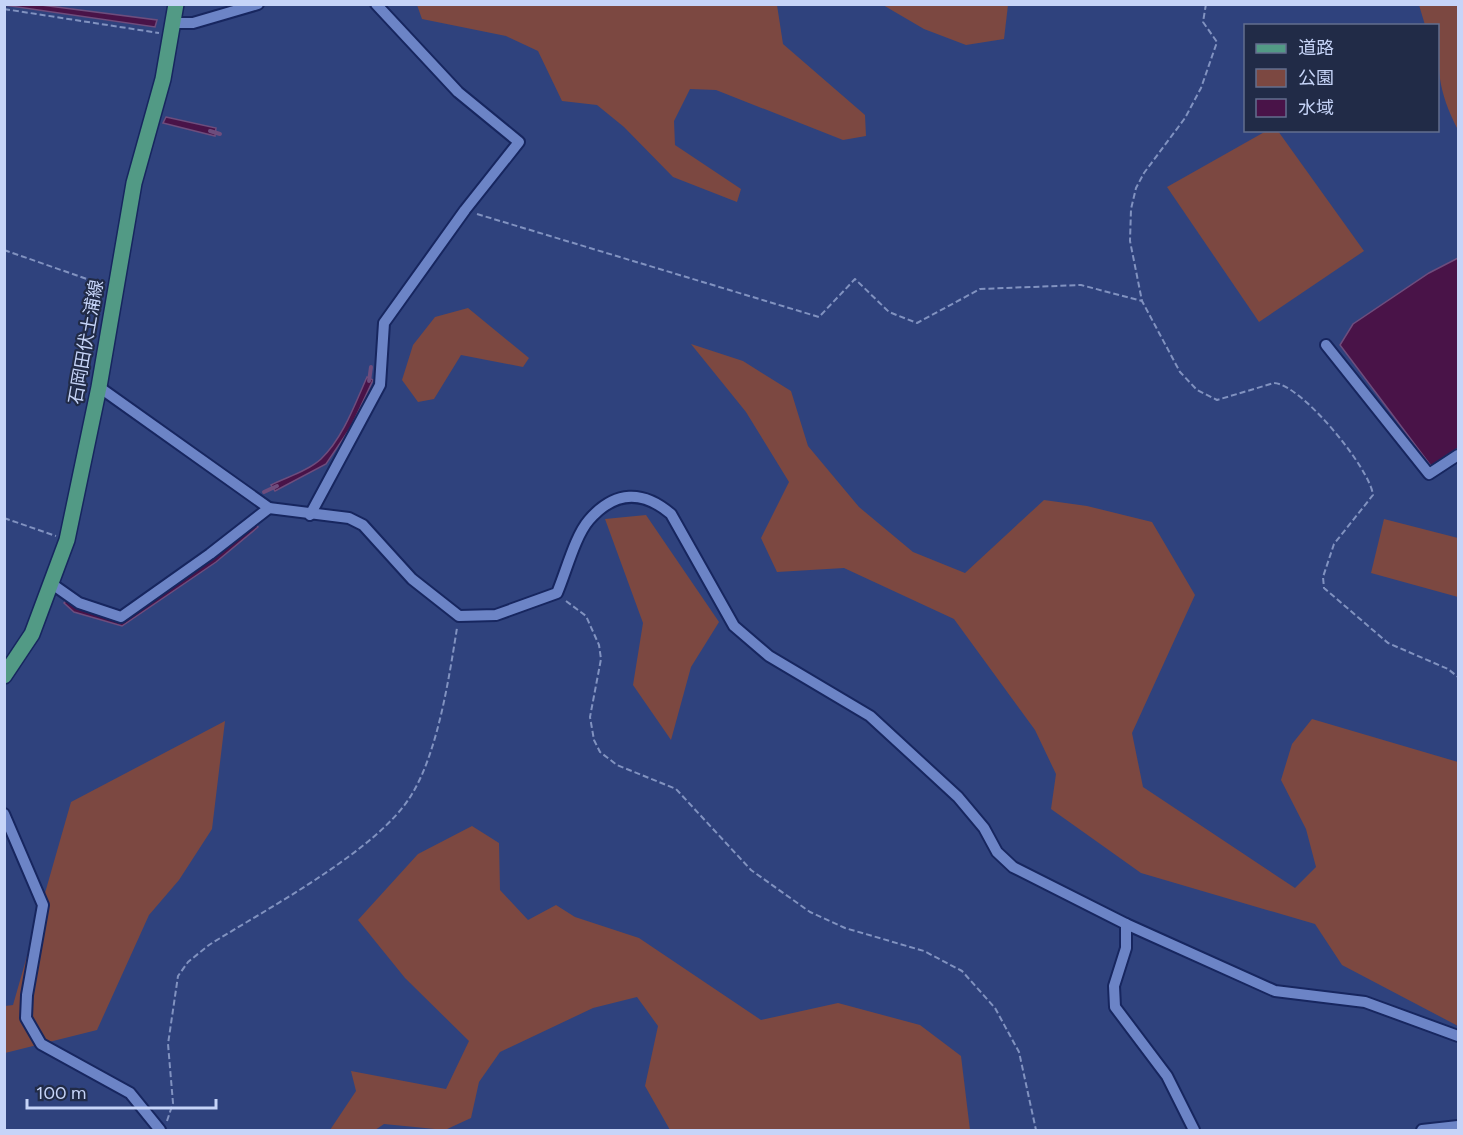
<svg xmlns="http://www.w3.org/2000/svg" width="1463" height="1135" font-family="Figtree,'Noto Sans JP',sans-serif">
	<rect width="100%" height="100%" fill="#2f427d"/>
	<g fill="#7c4841">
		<polygon points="417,5 777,5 783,44 865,115 866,136 843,140 716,90 690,89 674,121 675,145 741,189 737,202 673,177 624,127 597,105 562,101 538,51 506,36 422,19"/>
		<polygon points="883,5 1008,5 1004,39 966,45 924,29"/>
		<path d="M1419,5h39v125c-21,-41 -20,-60 -20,-104l-13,-1z"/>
		<polygon points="1268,130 1278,131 1364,251 1259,322 1167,187"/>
		<polygon points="468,308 529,358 523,367 461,355 434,399 418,402 402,380 413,345 435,317"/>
		<polygon points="691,344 743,361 791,391 808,446 859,507 913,552 965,573 1044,500 1087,506 1152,522 1195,595 1132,733 1143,787 1295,888 1316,867 1306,829 1281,780 1292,744 1312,719 1458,762 1458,1026 1342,965 1315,924 1141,873 1051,809 1056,774 1035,730 954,619 844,568 777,572 761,538 789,482 746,412"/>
		<polygon points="646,515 719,622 691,667 671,740 633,685 643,623 605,519"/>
		<polygon points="1384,519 1458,538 1458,597 1371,573"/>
		<polygon points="225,721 212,829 179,880 149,915 97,1030 5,1053 5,1006 13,1005 71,802"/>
		<polygon points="472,826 499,843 500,890 528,920 556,905 575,917 639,938 761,1020 838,1003 920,1025 961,1056 970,1130 670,1130 645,1086 658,1026 637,997 593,1008 500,1052 479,1082 471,1118 445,1130 384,1124 375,1130 330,1130 356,1091 351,1071 446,1089 469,1041 405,978 358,920 418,854"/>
	</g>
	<g fill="#491348" stroke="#6e4d7d" stroke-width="1.5">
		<polygon points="4,5 41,5 157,20 155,27"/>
		<polygon points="166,117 216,128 215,136 163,123"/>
		<polygon points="1458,258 1458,448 1431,466 1340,345 1353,324 1429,273"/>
		<path d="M367,377l6,3 -22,47 -25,37 -51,27 -4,-6c16,-8 37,-14 50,-26 22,-21 34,-55 46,-82z"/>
		<polygon points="254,522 258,527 216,562 122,626 74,612 64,603 69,598 121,620"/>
	</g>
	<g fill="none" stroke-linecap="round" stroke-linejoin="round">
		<g stroke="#6e4d7d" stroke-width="4">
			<polyline points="210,131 220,134"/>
			<polyline points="369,381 371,367"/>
			<polyline points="264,492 277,486"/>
		</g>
		<g stroke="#17265f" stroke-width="14">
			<g id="minor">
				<polyline points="173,23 193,23 258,4"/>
				<polyline points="1326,345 1429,474 1458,455"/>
				<path d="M99,387l170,121 80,10 14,7 49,54 47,37 37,-1 61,-22c9,-21 18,-57 32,-73 26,-30 54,-30 82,-6l63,112 35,30 101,60 88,81 26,31 13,24 16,15 113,57 149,67 90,11 93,34"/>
				<polyline points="310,515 380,385 384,323 465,210 519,142 458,92 376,4"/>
				<polyline points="52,584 79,603 121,617 210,554 269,508"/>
				<polyline points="4,814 43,905 27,995 26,1018 41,1044 130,1093 160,1130"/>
				<polyline points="1126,924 1126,948 1114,986 1115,1007 1167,1076 1194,1130"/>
				<polyline points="1422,1130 1458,1126"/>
			</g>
		</g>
		<g stroke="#17265f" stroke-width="18">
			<polyline id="major" points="4,676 32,634 67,540 99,387 134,183 163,79 176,4"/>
		</g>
		<g stroke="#8192c0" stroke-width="2" stroke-dasharray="6 3" stroke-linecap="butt">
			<path d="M1206,4l-3,18 14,20 -16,46 -16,30 -41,55 -8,15 -5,21 -1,32 12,60 38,71 17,18 20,10 57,-17c27,1 96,85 99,112l-39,49 -11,33 1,11 64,55 60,26 10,8"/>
			<polyline points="4,9 159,33"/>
			<polyline points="477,214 819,317 855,279 889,312 917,323 980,289 1081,285 1142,301"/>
			<polyline points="4,250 104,285"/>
			<polyline points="4,518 56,536"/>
			<polyline points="566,601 586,616 599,645 601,659 590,717 594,740 600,752 617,765 676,789 751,870 810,912 845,928 924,951 962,971 995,1008 1019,1052 1036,1130"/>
			<path d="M167,1121l6,-18 -5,-59 10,-68 10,-14 21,-17c57,-36 170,-95 203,-151 26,-43 37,-116 45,-166"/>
			<polyline points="389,1130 420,1130"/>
		</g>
		<use href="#minor" stroke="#6c84c6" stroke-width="10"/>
		<use href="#major" stroke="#529a85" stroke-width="15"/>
	</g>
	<g text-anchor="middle" stroke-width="4.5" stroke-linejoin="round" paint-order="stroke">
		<g font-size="18" fill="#c6d4f8" stroke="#212b47">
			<text transform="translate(86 342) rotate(-80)" y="6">石岡田伏土浦線</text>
		</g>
	</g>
	<rect width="1463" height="1135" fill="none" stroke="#c6d4f8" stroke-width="12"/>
	<rect x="1244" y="24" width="195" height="108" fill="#212b47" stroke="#636f8e" stroke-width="1.5"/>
	<rect x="1256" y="44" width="30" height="9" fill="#529a85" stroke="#636f8e" stroke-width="1.5"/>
	<text x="1298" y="54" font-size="18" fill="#c6d4f8">道路</text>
	<rect x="1256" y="69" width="30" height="18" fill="#7c4841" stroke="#636f8e" stroke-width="1.5"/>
	<text x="1298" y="84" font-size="18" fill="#c6d4f8">公園</text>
	<rect x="1256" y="99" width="30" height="18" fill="#491348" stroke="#636f8e" stroke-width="1.5"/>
	<text x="1298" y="114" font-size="18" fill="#c6d4f8">水域</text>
	<path d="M27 1099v9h189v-9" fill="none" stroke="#c6d4f8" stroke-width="3"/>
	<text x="36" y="1099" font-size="18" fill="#c6d4f8" stroke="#212b47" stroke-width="4.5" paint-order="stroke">100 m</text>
</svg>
